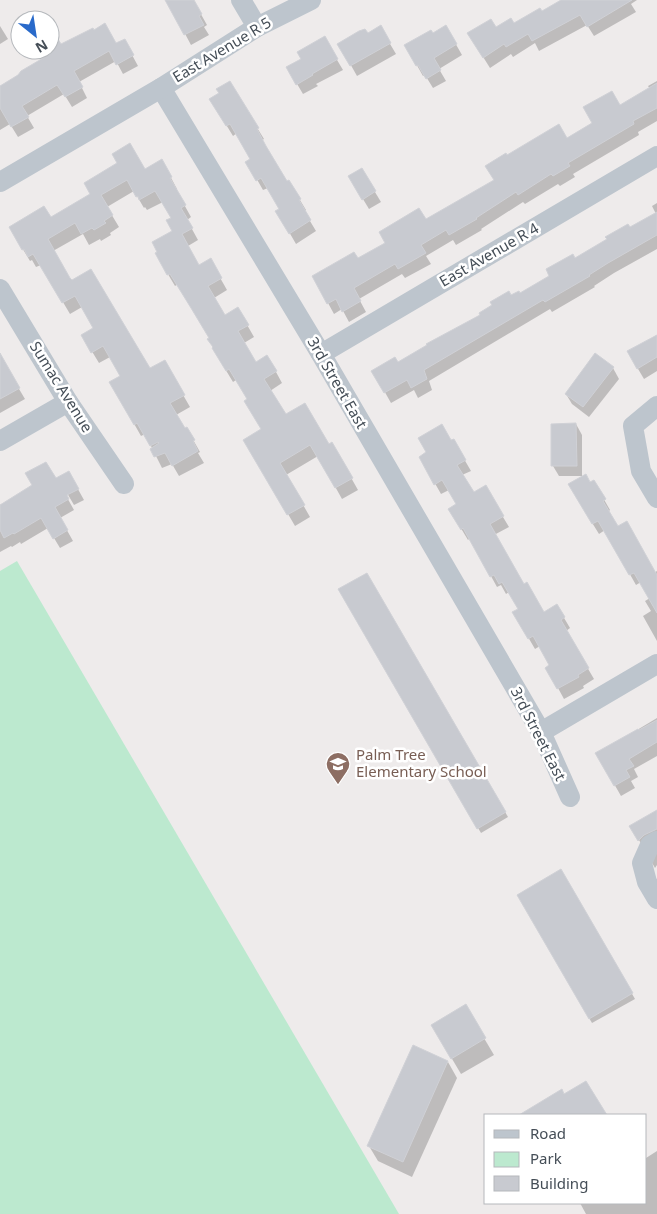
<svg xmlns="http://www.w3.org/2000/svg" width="657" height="1214" font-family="'Noto Sans',sans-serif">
	<rect width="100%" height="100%" fill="#eeebeb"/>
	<polygon fill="#bce9cf" points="17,561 399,1214 0,1214 0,571"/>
	<g fill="#0003">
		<polygon points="167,0 193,0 207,25 204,27 209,35 191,45"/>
		<polygon points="563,0 637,0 631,4 636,12 594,36 587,25 539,51 535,43 513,57 511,54 490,68 475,44 496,29 513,25 541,12"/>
		<polygon points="0,26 8,39 0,44"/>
		<polygon points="380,27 396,54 357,76 339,44 367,35"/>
		<polygon points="446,27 462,55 439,69 446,81 433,88 425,75 423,76 406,46 432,35"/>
		<polygon points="50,28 61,46 116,45 124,40 138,66 123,74 116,61 79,82 87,98 72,107 64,94 27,116 34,128 18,137 10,124 0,130 0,87 50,54 47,50 50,50"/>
		<polygon points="324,38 343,70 316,84 318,86 303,94 287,67 302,59"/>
		<polygon points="657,81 657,121 638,132 639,135 573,174 575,177 560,186 558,184 525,204 523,202 481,229 482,230 456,245 453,240 426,256 431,264 405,278 402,274 359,299 366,312 349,322 342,309 334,314 328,303 357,260 495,181 507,157 566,139 650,89 648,86"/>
		<polygon points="229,82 264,139 262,140 286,183 289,182 300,200 306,210 304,211 316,231 296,244 277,211 280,209 268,188 263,190 247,162 252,160 237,133 233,136 211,100 220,94"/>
		<polygon points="361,169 381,202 369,209 349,176"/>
		<polygon points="144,170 168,172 177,189 176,190 191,217 187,220 198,240 188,246 199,267 210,260 227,290 214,298 224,317 238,309 254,337 244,343 256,364 276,372 282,383 270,391 286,416 329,446 332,444 358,490 342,499 318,456 286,475 310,517 295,526 245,440 262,430 248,399 236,380 233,382 213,349 210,338 178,284 175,286 156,254 174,231 173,218 163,202 147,210 145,207 144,208 134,191 107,207 119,227 110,233 111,235 101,241 100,239 89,245 83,234 53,251 69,279 150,370 164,362 190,407 176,415 184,430 187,429 200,452 198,453 204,463 179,476 172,464 162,468 145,434 141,436 111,383 122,376 110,357 99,363 82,335 95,328 82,307 70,314 41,265 36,267 32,260 30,261 10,228 50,218"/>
		<polygon points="657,203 657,249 614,273 594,286 595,287 552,312 550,309 429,381 432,390 418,398 414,390 391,403 373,371 397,364 511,297 520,295 551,276 574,259 656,214 652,206"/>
		<polygon points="657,335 657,371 644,379 628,352"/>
		<polygon points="595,355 613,368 619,379 589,417 572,404 566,394"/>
		<polygon points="0,357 25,399 0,413"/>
		<polygon points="576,424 582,435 582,476 559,476 553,466"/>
		<polygon points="453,440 471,471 462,475 473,494 485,487 509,527 494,535 523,586 544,613 557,606 570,628 566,631 594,679 583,686 584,688 564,699 547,668 551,666 540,646 535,649 514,613 519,609 509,592 506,594 501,585 497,587 470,538 468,540 456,520 458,505 449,490 441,494 420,457"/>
		<polygon points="69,473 84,500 74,505 67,493 65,494 74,510 60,518 73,541 60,548 48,528 21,544 20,542 12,547 11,546 0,552 0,505"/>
		<polygon points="594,482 610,510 608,512 617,528 654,573 657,571 657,641 643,616 651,611 645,601 650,598 641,582 636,585 605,530 599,534 575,495"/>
		<polygon points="366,574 508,817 481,833 339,590"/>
		<polygon points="657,718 657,756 634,769 638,777 631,781 635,788 621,796 597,754"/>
		<polygon points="657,811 657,865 655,868 639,840"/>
		<polygon points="561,871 635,999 592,1023 518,895"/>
		<polygon points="465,1006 494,1055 461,1074 432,1025"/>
		<polygon points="448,1062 457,1078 412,1177 378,1161 369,1146"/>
		<polygon points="585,1083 605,1115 533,1115 530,1110 564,1096"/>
		<polygon points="657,1151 657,1214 586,1214 580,1203 646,1203 646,1158"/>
	</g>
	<g fill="#c8cad0" stroke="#d0d1d6">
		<polygon points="165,0 194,0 202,14 199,16 204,25 184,35"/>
		<polygon points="561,0 632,0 587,27 580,15 532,41 528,34 506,47 504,44 483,58 467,33 491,19 496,27 511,18 514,23 540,8 542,11"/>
		<polygon points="105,23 116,43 125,39 134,55 116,65 109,51 74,71 83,87 65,97 57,85 22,106 29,117 11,127 0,108 0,86 18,75 21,71 50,54 50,26 61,44 93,28 94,30"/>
		<polygon points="381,25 391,43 350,66 337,44 359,31 365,29 368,33"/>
		<polygon points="446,25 457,44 434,58 441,70 426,79 418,65 416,66 404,45 431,30 433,33"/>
		<polygon points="325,36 338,59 312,74 313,75 296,85 286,67 301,59 297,52"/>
		<polygon points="230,81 259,128 257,129 266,146 287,181 289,180 301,199 299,200 311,220 289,234 275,211 279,209 261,178 256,181 245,162 250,159 230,124 226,126 209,99 219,93 216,89"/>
		<polygon points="657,83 657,108 633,121 634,124 568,163 570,166 553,176 551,174 518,195 516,192 476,218 477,219 449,235 446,230 421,245 426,253 398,269 395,264 354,288 361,301 342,312 336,299 327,304 312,276 354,252 358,258 385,243 379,232 419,208 426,219 494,180 485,166 506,153 507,155 559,124 567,138 592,123 583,107 612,91 620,105"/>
		<polygon points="130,143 145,169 162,159 172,177 170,178 186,205 181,208 193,228 182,234 199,265 211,258 222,278 208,286 225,315 238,307 249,325 238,331 256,362 267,355 277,371 264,379 286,414 305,403 329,444 332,442 353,478 335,488 310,445 280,463 305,505 287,515 243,440 261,429 244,401 247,399 229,369 226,371 212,348 213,347 207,339 209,338 191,308 170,274 167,275 155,253 157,252 152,242 172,231 166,220 171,218 155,191 139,200 138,196 136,197 127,180 101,195 113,215 104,221 106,223 94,230 92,228 81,234 75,223 48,239 70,278 72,280 91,269 150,368 165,360 185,395 170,403 185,428 187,427 195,440 193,441 198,451 172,466 165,453 154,457 150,449 159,443 158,442 150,446 137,423 134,425 109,382 120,376 103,346 91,353 81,335 93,328 75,296 62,303 33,254 28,257 24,249 22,250 9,227 44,206 51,217 90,194 84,183 117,163 112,154"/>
		<polygon points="362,168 376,191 362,200 348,176"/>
		<polygon points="657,212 657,235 608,263 589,275 590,276 545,302 543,300 424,370 427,379 411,388 407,380 384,393 371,371 395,357 398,362 427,345 426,344 480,315 479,313 492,305 490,302 509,291 511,295 519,291 520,293 549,276 546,269 573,254 575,258 607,239 605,237 628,224 630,227"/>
		<polygon points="657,335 657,357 637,369 627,351"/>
		<polygon points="0,353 20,388 0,399"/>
		<polygon points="595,353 614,367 583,407 565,394"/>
		<polygon points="576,423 577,466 551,466 551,424"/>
		<polygon points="442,424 451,440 454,439 466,460 457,465 474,492 486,485 504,516 490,524 524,584 527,582 544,612 557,604 565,617 561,620 589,668 578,675 579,677 557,689 545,668 549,665 533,636 528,639 512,612 518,609 502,582 499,584 494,575 490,577 463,528 461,530 448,509 456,504 442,480 434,485 419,457 426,452 418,438"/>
		<polygon points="46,462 56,478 69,471 79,489 67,495 69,499 55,507 68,530 53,539 41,518 14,534 13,533 4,538 0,530 0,505 32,485 25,473"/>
		<polygon points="586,474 590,482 594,480 606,499 603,501 618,526 627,521 657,575 657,613 634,573 629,575 598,521 592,524 568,484"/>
		<polygon points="367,573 506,812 477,829 338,589"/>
		<polygon points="657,720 657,742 629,759 634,766 626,770 630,777 614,786 595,753 638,729 639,730"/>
		<polygon points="657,810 657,829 644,835 638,841 629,826"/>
		<polygon points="561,869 633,993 589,1019 517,895"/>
		<polygon points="466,1004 486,1038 451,1059 431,1025"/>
		<polygon points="413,1045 448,1061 403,1162 367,1146"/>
		<polygon points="586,1081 607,1115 519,1115 562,1089 564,1094"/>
	</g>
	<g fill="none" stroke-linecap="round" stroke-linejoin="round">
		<g stroke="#bdc5cd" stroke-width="20">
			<polyline points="241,0 257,27"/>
			<polyline points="161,88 321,354 541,732 570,797"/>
			<polyline points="0,182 161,88 257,27 311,0"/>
			<polyline points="0,289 68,402 124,484"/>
			<polyline points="321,354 657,156"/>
			<polyline points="657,406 633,426 641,471 657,498"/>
			<polyline points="0,441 68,402"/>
			<polyline points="541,732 657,664"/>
			<polyline points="657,841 650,845 642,863 647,882 657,899"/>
		</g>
	</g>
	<defs>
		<g id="school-pin" transform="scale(1.25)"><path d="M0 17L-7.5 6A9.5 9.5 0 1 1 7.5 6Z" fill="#8d6e63" stroke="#fff"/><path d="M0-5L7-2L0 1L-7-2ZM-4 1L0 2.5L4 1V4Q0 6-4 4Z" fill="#fff"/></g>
	</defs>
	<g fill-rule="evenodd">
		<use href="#school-pin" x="338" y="764"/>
	</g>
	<g text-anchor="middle" stroke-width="5" stroke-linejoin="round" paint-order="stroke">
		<g font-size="15" fill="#454e57" stroke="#fff">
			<text transform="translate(222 50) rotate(-31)" y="5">East Avenue R 5</text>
			<text transform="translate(489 255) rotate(-30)" y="5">East Avenue R 4</text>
			<text transform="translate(337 383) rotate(60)" y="5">3rd Street East</text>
			<text transform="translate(61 387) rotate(58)" y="5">Sumac Avenue</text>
			<text transform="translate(538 734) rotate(63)" y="5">3rd Street East</text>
		</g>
		<g font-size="15" fill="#785e54" stroke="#fff" text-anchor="start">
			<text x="356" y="760">Palm Tree<tspan x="356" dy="17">Elementary School</tspan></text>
		</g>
	</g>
	<rect x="484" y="1114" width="162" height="90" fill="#ffffff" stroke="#b5b8bc"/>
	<rect x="494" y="1130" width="25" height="8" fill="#bdc5cd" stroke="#b5b8bc"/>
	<text x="530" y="1139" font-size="15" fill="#454e57">Road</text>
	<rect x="494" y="1152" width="25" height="15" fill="#bce9cf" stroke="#b5b8bc"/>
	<text x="530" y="1164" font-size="15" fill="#454e57">Park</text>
	<rect x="494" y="1176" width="25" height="15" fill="#c8cad0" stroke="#b5b8bc"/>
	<text x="530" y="1189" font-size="15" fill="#454e57">Building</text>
	<g transform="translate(35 35) rotate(150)"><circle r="24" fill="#ffffff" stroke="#b5b8bc"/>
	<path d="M0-4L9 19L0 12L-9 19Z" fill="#296aca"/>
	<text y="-8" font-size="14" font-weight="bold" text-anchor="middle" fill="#454e57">N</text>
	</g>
</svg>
